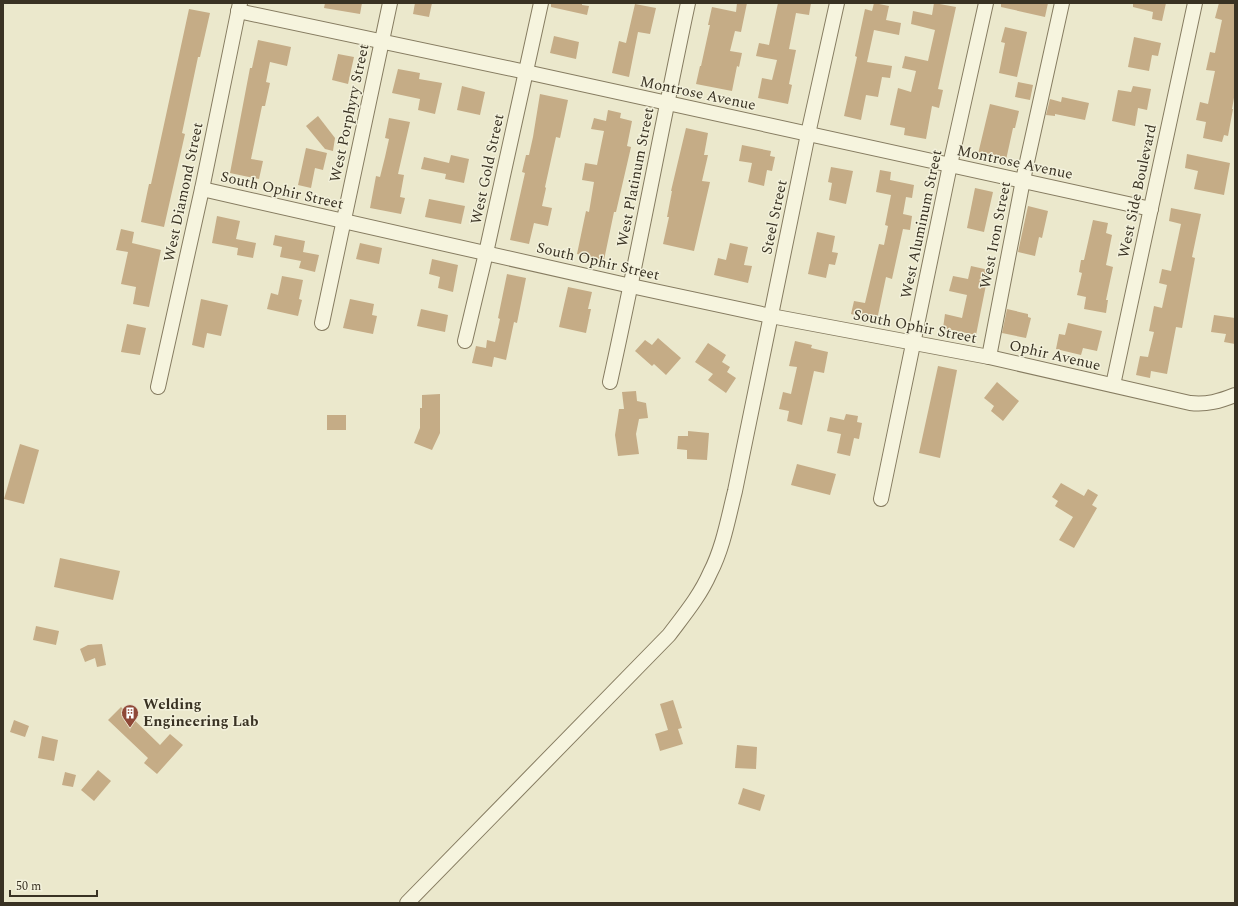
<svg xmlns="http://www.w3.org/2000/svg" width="1238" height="906" font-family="Spectral,serif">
	<rect width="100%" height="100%" fill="#ebe8cc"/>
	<g fill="#c5ac86">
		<polygon points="325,3 362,3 360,14 324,8"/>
		<polygon points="415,3 432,3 429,17 413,14"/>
		<polygon points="551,3 582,3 582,5 589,6 587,15 551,7"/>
		<polygon points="737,3 747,3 741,32 735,31 730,51 742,53 739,67 737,66 732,91 696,84 700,66 701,66 710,25 708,25 712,7 736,12"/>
		<polygon points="778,3 811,3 809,15 796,13 789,49 796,50 789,84 792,85 788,104 758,98 762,78 772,80 777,60 756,56 759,43 769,45"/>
		<polygon points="874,3 889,6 886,20 901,23 899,35 874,30 867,62 892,66 890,78 882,77 878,97 866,95 861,120 844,116 857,57 855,56 865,9 872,11"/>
		<polygon points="934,3 956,7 938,89 943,90 939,108 932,106 926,139 904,135 905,128 890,125 898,88 911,92 916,71 902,68 905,56 928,61 935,30 911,24 913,11 932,15"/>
		<polygon points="1001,3 1048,3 1045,17 1001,7"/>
		<polygon points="1133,3 1166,3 1162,21 1152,19 1153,12 1133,7"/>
		<polygon points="1219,3 1235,3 1235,92 1232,109 1233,109 1228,136 1224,135 1222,142 1203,138 1206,122 1196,120 1200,102 1208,104 1215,71 1206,70 1210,52 1215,53 1222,20 1215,18"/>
		<polygon points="635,4 656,8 650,34 638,32 629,77 612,73 619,41 626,43"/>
		<polygon points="189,9 210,13 200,57 198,57 182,133 185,134 164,227 141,222 149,184 151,184 163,129"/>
		<polygon points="1005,27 1027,32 1017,77 999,73 1005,43 1001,42"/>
		<polygon points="554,36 579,42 576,59 550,53"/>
		<polygon points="1134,37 1161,43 1158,56 1152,55 1149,71 1128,67"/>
		<polygon points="258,40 291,47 287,66 270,62 266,82 270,83 265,106 262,106 251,159 263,161 259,179 230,173 250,68 252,68"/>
		<polygon points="338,54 354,57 348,84 332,80"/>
		<polygon points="398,69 420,73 419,79 442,83 435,114 418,110 420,99 392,93"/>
		<polygon points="1018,82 1033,85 1030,100 1015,97"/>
		<polygon points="462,86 485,92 480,115 457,110"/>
		<polygon points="1133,86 1151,89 1147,110 1138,108 1135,126 1112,121 1118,90 1131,92"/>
		<polygon points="540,94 568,100 560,138 556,137 545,187 546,188 542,206 552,208 548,226 534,223 529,244 510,240 525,173 522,172 526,155 529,155 533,137"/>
		<polygon points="1062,97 1089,103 1085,120 1055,114 1055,116 1046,115 1050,99 1061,102"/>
		<polygon points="990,104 1019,111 1015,128 1013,128 1006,160 978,154"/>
		<polygon points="608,110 621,113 620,118 632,121 627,146 631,147 616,212 614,212 604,260 577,254 586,211 589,212 594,182 582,180 585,163 597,165 604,131 591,129 594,118 606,121"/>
		<polygon points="318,116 335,138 333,151 325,149 306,126"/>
		<polygon points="389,118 410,122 398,174 404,175 400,197 405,198 401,214 370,208 376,176 380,177 385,157 389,139 385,138"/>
		<polygon points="686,128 708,133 704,155 708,155 702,181 710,182 694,251 663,244 669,217 667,217 672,191 671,191"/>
		<polygon points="742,145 771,151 770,156 775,157 772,171 767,170 764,186 748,182 752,163 739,161"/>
		<polygon points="306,148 327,153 323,170 315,168 311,188 298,185"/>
		<polygon points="1187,154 1230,163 1224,195 1194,189 1198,171 1185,168"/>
		<polygon points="451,155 469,159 464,183 445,179 446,174 421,169 424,157 449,163"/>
		<polygon points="831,167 853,171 846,204 829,200 832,183 828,182"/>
		<polygon points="880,170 891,172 890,180 914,185 912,198 906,197 903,214 912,216 910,230 903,229 892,279 886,277 877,320 851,314 854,301 865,303 879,244 884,245 888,226 885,225 891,195 876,192"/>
		<polygon points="975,188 993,192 984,232 967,228"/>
		<polygon points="429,199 465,206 461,224 425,217"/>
		<polygon points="1028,206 1048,211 1042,238 1039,237 1035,256 1018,252"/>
		<polygon points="1171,208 1201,214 1192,257 1195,258 1182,328 1176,327 1167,374 1151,371 1150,378 1136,375 1140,356 1148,357 1154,332 1149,331 1154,306 1162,308 1167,285 1159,283 1162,269 1171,271 1181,224 1169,221"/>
		<polygon points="217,216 240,221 236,239 256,243 253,258 237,255 238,248 212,243"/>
		<polygon points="1093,220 1108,223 1106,233 1112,235 1106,265 1113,267 1106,300 1108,300 1106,313 1084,309 1086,297 1077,295 1082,273 1079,272 1081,260 1084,260"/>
		<polygon points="121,229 134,232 132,243 161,250 149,307 133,304 136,287 121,284 128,252 116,250"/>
		<polygon points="817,232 835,236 832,252 838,253 835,265 829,264 826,278 808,274"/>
		<polygon points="275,235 305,241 303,252 319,255 315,272 299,268 301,261 280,257 282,247 273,245"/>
		<polygon points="360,243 382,248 379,264 356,259"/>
		<polygon points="730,243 748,247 744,265 752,266 748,283 714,275 718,258 726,260"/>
		<polygon points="432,259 458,265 453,292 438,288 440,277 429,274"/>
		<polygon points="971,266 989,270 976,335 943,328 945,314 962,318 967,295 949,291 953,276 968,279"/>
		<polygon points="507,274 526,278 517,323 514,322 506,360 494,357 492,367 472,363 476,346 486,348 487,340 495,342 500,319 498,318"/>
		<polygon points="282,276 303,280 299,299 302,300 298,316 267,309 271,293 278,295"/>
		<polygon points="568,287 592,292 588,309 591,309 586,333 559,327"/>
		<polygon points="201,299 228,305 221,336 207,333 204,348 192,345"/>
		<polygon points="350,299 374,304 372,315 377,316 373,334 343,328"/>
		<polygon points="421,309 448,315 445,332 417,326"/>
		<polygon points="1007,309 1028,314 1028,317 1031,318 1026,338 1002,333"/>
		<polygon points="1214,315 1235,318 1235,344 1224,342 1226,334 1211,332"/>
		<polygon points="1068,323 1102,331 1097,351 1083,348 1081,355 1056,349 1059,334 1065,335"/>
		<polygon points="127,324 146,328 140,355 121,352"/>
		<polygon points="658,338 681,358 666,375 654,364 652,366 635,351 645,340 652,345"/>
		<polygon points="795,341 812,345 811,348 828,352 824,373 814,371 802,425 787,421 789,411 779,409 783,392 791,394 797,367 789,366"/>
		<polygon points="708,343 726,355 722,362 730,367 727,372 736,378 726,393 708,380 713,374 695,362"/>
		<polygon points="938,366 957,370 940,458 919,453"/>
		<polygon points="997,382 1019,401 1003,421 991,411 994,406 984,398"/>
		<polygon points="636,391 637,401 646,403 648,418 639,419 636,434 639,454 618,456 615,435 619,409 624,409 622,392"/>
		<polygon points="440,394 440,433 432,450 414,443 420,428 420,408 422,408 422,395"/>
		<polygon points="846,414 858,416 857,422 862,423 859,439 854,438 850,456 837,453 841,434 827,431 830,417 844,420"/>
		<rect x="327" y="415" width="19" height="15"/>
		<polygon points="688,431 709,433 707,460 687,459 687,450 677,449 678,436 688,436"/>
		<polygon points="20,444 39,450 24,504 4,499"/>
		<polygon points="797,464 836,474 830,495 791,485"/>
		<polygon points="1061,483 1084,496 1088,489 1098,495 1092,505 1097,508 1074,548 1059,540 1073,517 1055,506 1058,501 1052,497"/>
		<polygon points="60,558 120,571 113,600 54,587"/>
		<polygon points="36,626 59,631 56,645 33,640"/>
		<polygon points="102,644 106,665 97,667 95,658 85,662 80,649 88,645"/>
		<polygon points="673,700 682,728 678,729 683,744 660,751 655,734 668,730 660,704"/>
		<polygon points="121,707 160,745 170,734 183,745 157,774 144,763 148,758 108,720"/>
		<polygon points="14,720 29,726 25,737 10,732"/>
		<polygon points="42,736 58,740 54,761 38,758"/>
		<polygon points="737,745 757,747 756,769 735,768"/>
		<polygon points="98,770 111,781 94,801 81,790"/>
		<polygon points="65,772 76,775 73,787 62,785"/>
		<polygon points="743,788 765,795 760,811 738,804"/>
	</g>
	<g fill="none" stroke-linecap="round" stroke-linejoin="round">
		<g stroke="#867c61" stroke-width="16">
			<g id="street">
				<polyline points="238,11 526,72 1151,209"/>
				<path d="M202,189l429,97 140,30 218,41 201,46c17,2 30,-2 45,-8"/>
				<polyline points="322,323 390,3"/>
				<polyline points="465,341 486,253 541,3"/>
				<polyline points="989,357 1023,180 1062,3"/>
				<path d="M610,382c28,-126 51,-253 78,-379"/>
				<polyline points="1113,385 1195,3"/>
				<polyline points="158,387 202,189 240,3"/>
				<polyline points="881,499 950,165 986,3"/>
				<path d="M407,903l262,-268c15,-20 31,-39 41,-62 13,-25 18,-54 25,-82l73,-357 29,-131"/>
			</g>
		</g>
		<use href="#street" stroke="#f6f4de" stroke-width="14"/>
	</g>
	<defs>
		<g id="building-pin" transform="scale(0.9)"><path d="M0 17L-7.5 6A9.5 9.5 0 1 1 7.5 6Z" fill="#8f4837" stroke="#f3f1db"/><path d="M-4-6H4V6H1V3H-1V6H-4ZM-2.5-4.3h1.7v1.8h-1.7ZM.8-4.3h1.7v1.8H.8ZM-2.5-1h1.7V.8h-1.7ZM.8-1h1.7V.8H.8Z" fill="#fff"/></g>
	</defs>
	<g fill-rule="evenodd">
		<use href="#building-pin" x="130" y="713"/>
	</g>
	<g text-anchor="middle" stroke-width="3" stroke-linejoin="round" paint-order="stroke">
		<g font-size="15" fill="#393223" stroke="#f3f1db">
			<text transform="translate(698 93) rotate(12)" y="5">Montrose Avenue</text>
			<text transform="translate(349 113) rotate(-78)" y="5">West Porphyry Street</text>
			<text transform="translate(1015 162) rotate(12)" y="5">Montrose Avenue</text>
			<text transform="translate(487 169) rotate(-78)" y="5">West Gold Street</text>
			<text transform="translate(635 177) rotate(-79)" y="5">West Platinum Street</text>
			<text transform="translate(282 190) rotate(13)" y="5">South Ophir Street</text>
			<text transform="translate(1137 191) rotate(-78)" y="5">West Side Boulevard</text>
			<text transform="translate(183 192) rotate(-78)" y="5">West Diamond Street</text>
			<text transform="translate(774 217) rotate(-78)" y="5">Steel Street</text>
			<text transform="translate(921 224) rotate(-78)" y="5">West Aluminum Street</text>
			<text transform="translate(995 235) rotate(-79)" y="5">West Iron Street</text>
			<text transform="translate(598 261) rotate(13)" y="5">South Ophir Street</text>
			<text transform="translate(915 326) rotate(11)" y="5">South Ophir Street</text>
			<text transform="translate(1055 355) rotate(13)" y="5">Ophir Avenue</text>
		</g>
		<g font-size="15" font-weight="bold" fill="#393223" stroke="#f3f1db" text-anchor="start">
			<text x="143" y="709">Welding<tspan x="143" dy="17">Engineering Lab</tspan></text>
		</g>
	</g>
	<rect width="1238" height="906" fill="none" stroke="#393223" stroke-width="8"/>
	<path d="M10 890v6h87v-6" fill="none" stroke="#393223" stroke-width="2"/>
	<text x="16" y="890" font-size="12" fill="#393223" stroke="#f3f1db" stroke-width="3" paint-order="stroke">50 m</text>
</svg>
